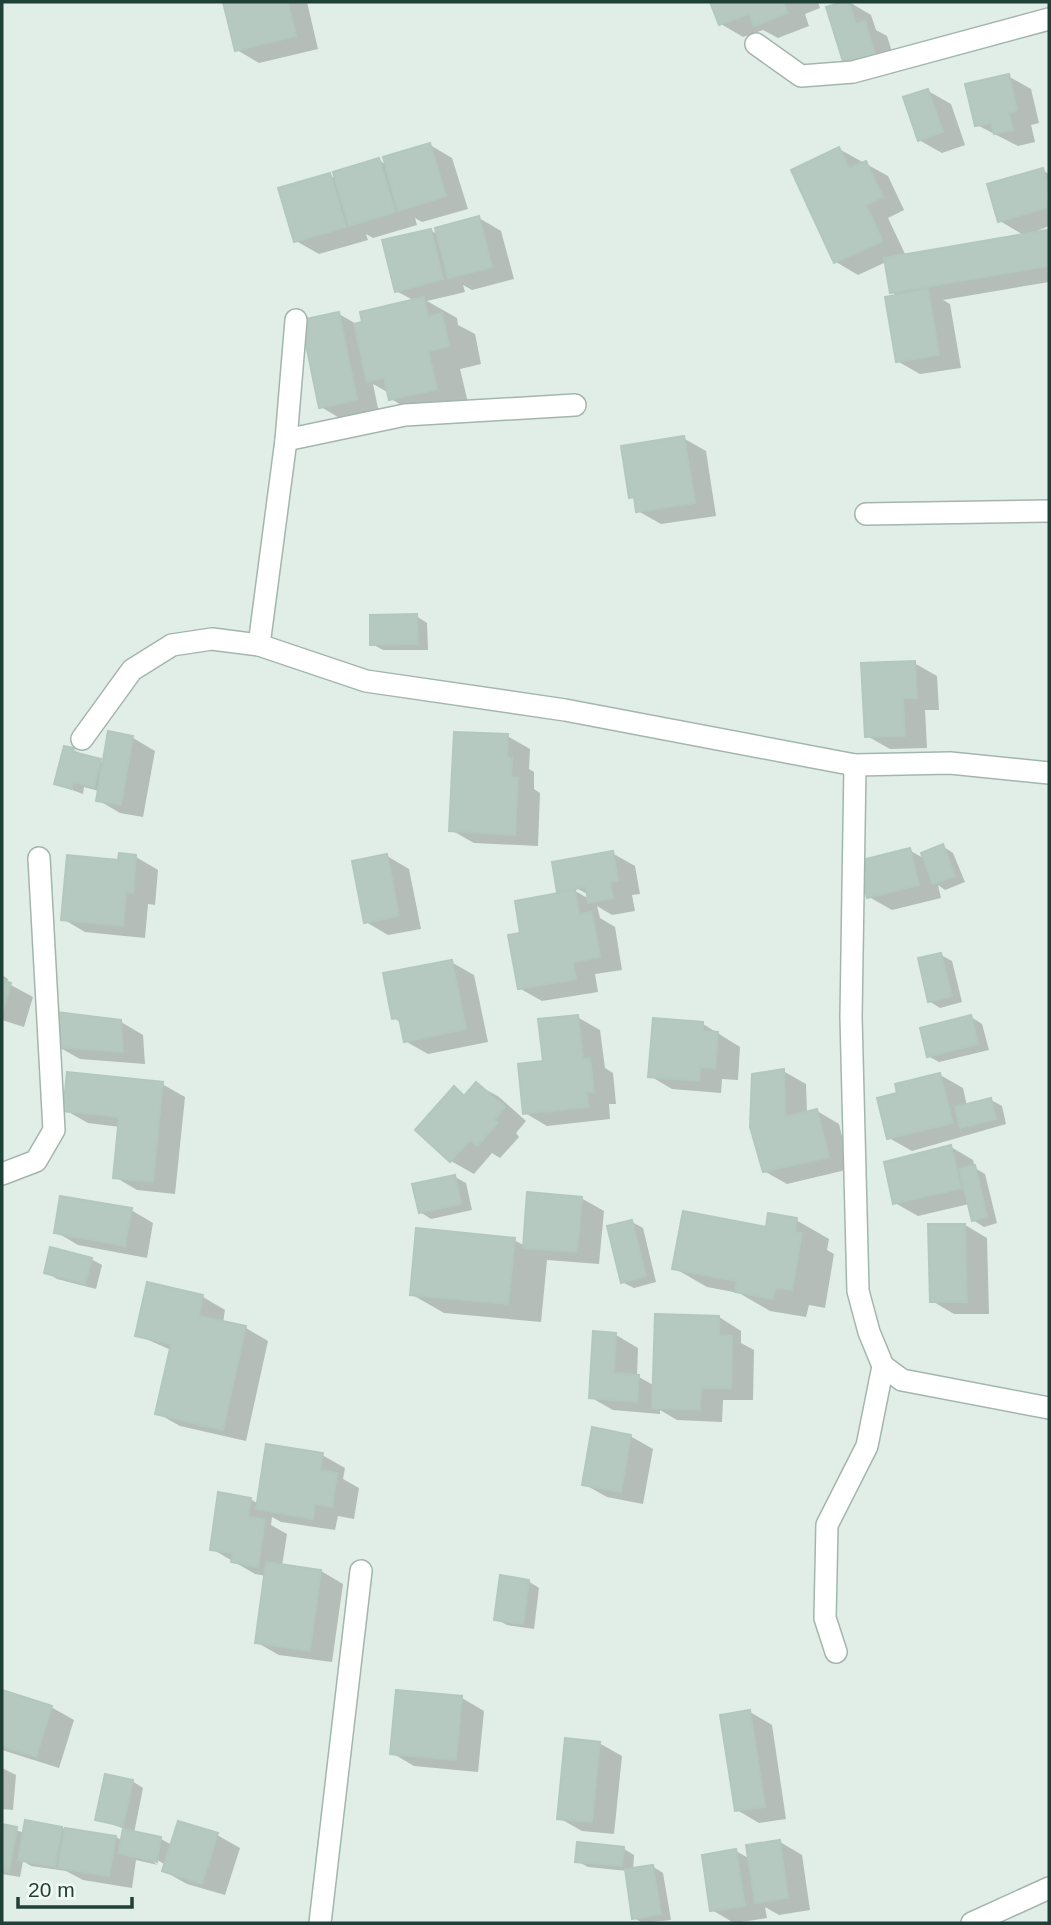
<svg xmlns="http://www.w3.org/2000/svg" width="1051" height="1925" font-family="Helvetica,sans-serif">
	<rect width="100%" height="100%" fill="#e1ede7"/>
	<g fill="#0003" fill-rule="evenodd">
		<polygon points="225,2 307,2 318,49 259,63 237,50"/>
		<polygon points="712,2 818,2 820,8 805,14 809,26 778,38 763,30 743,37 721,24"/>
		<polygon points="849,2 871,15 876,30 887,36 898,71 869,79 846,66 829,8"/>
		<polygon points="1008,76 1031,89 1039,123 1031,125 1035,142 1018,146 977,125"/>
		<polygon points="928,91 951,104 965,145 942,153 919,140"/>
		<polygon points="430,145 452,158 468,209 422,222 415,218 417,225 373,238 366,234 368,240 319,254 296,241 329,175 337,179 379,160 386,165"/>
		<polygon points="839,149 888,176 904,210 888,218 906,256 1049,234 1049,282 943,300 950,304 961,368 920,374 897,361 899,296 891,292 886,262 858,275 836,262"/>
		<polygon points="1042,170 1049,174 1049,226 1025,236 1000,221"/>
		<polygon points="479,218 501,231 514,279 472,290 463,285 465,292 427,301 457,318 458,325 475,334 481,364 460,369 469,407 424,418 391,399 389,393 373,384 379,413 343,420 321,407 339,314 358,325 415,301 396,291 430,230 439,235"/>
		<polygon points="683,438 706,451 716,516 661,524 638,511 636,500 631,497"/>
		<polygon points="416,616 427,623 428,650 383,650 372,644"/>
		<polygon points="914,663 937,676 939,710 925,710 927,748 890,749 867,736"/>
		<polygon points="109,733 133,738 155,751 143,817 120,813 98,800 99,791 84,787 83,794 56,784 73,750 104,763"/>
		<polygon points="507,736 530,749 529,769 534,772 534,789 540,793 538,846 474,843 451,830"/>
		<polygon points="942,846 953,853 965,882 945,890 938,885 941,898 892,910 869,897 909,850 925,859"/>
		<path d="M612,853l23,13 5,28 -8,1 3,16 -23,4 -15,-9 3,12 15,9 7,43 -27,4 3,18 -56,9 -23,-13 3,-54 37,-39 -5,-32zM571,885l18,10v4l-19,-11z"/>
		<polygon points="387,856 409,869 421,929 388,935 366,922"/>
		<polygon points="136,857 158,870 155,905 148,904 145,938 85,932 63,919 120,862"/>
		<polygon points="941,955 952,961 962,1002 940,1008 929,1001"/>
		<polygon points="451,962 474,975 488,1042 428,1054 405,1041 402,1023 394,1018"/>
		<polygon points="2,975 8,979 7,983 33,997 24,1027 2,1020"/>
		<polygon points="577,1017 600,1030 605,1068 613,1073 616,1104 609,1104 610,1119 547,1126 525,1113 545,1063"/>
		<polygon points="971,1017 982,1024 989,1050 939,1062 928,1056"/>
		<polygon points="121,1022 143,1035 145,1064 80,1059 57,1046"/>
		<polygon points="703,1024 740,1047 738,1080 722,1079 721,1093 672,1089 650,1076"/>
		<polygon points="783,1071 806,1084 807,1113 817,1111 839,1124 850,1169 787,1184 764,1171"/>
		<polygon points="940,1075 963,1088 967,1106 991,1100 1002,1106 1006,1124 912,1151 889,1138 899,1095"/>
		<polygon points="162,1084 185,1097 175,1194 137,1190 115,1177 120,1127 88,1123 65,1110"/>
		<polygon points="476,1084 499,1097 526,1121 516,1133 519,1137 500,1158 492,1153 474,1174 451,1161 418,1130 454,1089 466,1096"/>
		<polygon points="951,1147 973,1160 975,1168 985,1174 997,1223 984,1227 973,1220 969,1204 918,1216 895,1203"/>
		<polygon points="455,1177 466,1183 472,1210 431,1219 420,1212"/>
		<polygon points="581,1198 604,1211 599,1264 547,1260 541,1322 444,1313 411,1294 514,1240 525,1246"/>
		<polygon points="131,1210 153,1223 147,1258 78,1245 56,1232"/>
		<polygon points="796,1220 829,1239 827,1250 834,1254 825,1308 809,1305 806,1317 770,1311 739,1293 707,1287 674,1268"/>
		<polygon points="632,1222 643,1228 656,1282 634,1288 622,1282"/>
		<polygon points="965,1225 987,1238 989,1314 954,1314 932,1301"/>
		<polygon points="91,1259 102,1265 96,1289 57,1279 46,1272"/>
		<polygon points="148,1284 203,1297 225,1310 223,1323 246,1328 268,1341 246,1441 180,1426 157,1413 171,1350 137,1335"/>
		<polygon points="719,1317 741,1331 741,1343 754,1350 753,1400 723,1400 722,1422 677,1420 660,1410 660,1414 613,1410 590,1397 616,1335 638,1348 637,1376 655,1386"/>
		<polygon points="630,1436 653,1449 643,1504 607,1497 584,1484"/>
		<polygon points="322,1455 345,1468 343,1479 359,1488 354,1519 338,1516 335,1530 281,1522 272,1517 271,1525 287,1534 282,1566 321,1571 343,1584 332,1662 279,1655 256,1642 266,1576 255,1574 212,1549 250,1499 259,1504"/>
		<polygon points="528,1581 539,1588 534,1629 507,1625 496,1619"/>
		<polygon points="2,1692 51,1707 74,1720 59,1768 2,1750"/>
		<polygon points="462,1698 484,1711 478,1772 414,1766 392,1753"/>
		<polygon points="750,1712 772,1725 786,1819 759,1823 737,1810"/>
		<polygon points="599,1743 622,1756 614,1834 582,1831 559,1818"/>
		<polygon points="2,1768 16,1775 13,1810 2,1809"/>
		<polygon points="132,1781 143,1788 134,1833 161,1839 172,1845 217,1835 240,1848 225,1895 187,1884 164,1871 166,1865 150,1856 148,1859 158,1865 136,1860 132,1888 83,1880 66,1871 31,1866 23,1861 20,1877 2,1874 2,1826 25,1833 61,1828 116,1837 123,1841 125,1829 97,1819"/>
		<polygon points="780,1842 802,1855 810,1910 779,1915 765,1907 767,1918 734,1923 712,1910 736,1851 750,1859"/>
		<polygon points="624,1849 634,1855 633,1870 652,1866 663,1873 671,1920 643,1923 634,1918 627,1871 588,1867 577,1861"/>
	</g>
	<g fill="#b6c9c0" stroke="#b2c8be" stroke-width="2">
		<polygon points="223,2 288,2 296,36 235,51"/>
		<polygon points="710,2 783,2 788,13 754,26 749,14 719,25"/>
		<polygon points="843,2 849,2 856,24 865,21 876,58 845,68 826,7"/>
		<polygon points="1009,74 1017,110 1009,113 1013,130 994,134 991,123 975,126 965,84"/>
		<polygon points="928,89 943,132 918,141 903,97"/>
		<polygon points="430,143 446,196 398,211 383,157"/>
		<polygon points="839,147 849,168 866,161 883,197 866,205 883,241 834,263 791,170"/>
		<polygon points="379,158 395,212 349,226 333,172"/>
		<polygon points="1043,168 1049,190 1049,207 998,222 987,184"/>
		<polygon points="330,173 346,227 294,242 278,188"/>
		<polygon points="479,216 492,267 448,278 435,228"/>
		<polygon points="431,229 443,279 395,292 382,240"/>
		<polygon points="1047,230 1049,266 890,293 884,258"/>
		<polygon points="928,289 939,355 896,362 885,297"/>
		<polygon points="424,297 428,317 442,313 449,346 428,351 437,389 389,400 384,378 367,382 354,324 362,322 360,312"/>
		<polygon points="339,312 357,400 319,408 301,320"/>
		<polygon points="684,436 695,503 636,512 634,497 629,498 621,446"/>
		<polygon points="417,614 418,644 370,645 370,615"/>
		<polygon points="915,661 917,698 903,698 905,736 865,737 861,663"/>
		<polygon points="108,731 133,736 121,805 96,801"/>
		<polygon points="454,732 508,734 507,757 512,758 511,777 518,778 515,835 449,831"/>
		<polygon points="64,746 74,748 73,752 101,759 94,787 73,782 72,789 54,784"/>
		<polygon points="943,844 955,876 933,884 921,853"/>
		<polygon points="910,848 919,885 867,898 858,861"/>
		<polygon points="613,851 618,881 610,882 613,898 588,903 586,887 557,892 552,862"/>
		<polygon points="119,853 136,855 133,893 126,892 123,926 61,920 67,855 118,860"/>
		<polygon points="387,854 399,916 364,923 352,861"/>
		<polygon points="575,890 579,914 592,912 600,957 573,962 576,979 518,989 508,935 520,933 515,901"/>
		<polygon points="941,953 952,996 928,1002 918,958"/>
		<polygon points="452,960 466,1029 404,1042 399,1018 392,1019 383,973"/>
		<polygon points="2,980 11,983 2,1014"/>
		<polygon points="56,1012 121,1020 123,1052 55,1047"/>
		<polygon points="578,1015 583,1059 590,1058 594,1092 587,1092 588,1107 523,1114 518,1064 543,1061 538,1019"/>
		<polygon points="971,1015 978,1044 927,1057 920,1028"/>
		<polygon points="653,1018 703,1022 703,1031 718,1032 715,1068 700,1067 699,1081 648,1077"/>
		<polygon points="784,1069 785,1117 817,1109 829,1157 763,1172 750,1127 752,1074"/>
		<polygon points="67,1072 163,1082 153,1182 113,1178 119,1117 63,1111"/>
		<polygon points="940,1073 953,1123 887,1139 877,1098 897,1093 895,1084"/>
		<polygon points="476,1082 505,1107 494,1120 498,1123 477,1146 470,1140 450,1162 415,1130 454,1086 464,1096"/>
		<polygon points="991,1098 996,1119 960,1128 955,1107"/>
		<polygon points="951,1145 961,1188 893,1204 884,1162"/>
		<polygon points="975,1165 987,1217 972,1221 959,1169"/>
		<polygon points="455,1175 461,1204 419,1213 412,1184"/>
		<polygon points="527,1192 582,1197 577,1252 523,1248"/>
		<polygon points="60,1196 132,1208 125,1246 54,1233"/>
		<polygon points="683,1211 766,1227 768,1213 797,1218 795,1232 802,1233 792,1290 776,1288 773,1299 735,1292 737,1281 672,1269"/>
		<polygon points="632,1220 646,1276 621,1283 607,1226"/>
		<polygon points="928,1224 965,1224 967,1302 930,1302"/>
		<polygon points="416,1228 515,1238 508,1304 410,1295"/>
		<polygon points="50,1247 92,1258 85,1284 44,1273"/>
		<polygon points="147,1282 203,1295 199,1316 246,1326 223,1430 155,1414 171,1344 135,1336"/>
		<polygon points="655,1314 719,1316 719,1335 732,1336 731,1388 701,1388 700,1410 652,1408"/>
		<polygon points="593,1331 616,1333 614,1373 639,1375 637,1402 589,1398"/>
		<polygon points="592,1427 631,1435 621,1492 582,1485"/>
		<polygon points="266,1444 323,1453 320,1470 337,1473 332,1507 315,1504 313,1519 256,1509"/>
		<polygon points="218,1492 251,1498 248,1517 265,1519 258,1567 231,1562 233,1553 210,1550"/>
		<polygon points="266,1562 321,1570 310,1651 255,1643"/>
		<polygon points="500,1575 529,1580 523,1624 494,1620"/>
		<polygon points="2,1690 52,1706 36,1757 2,1746"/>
		<polygon points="396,1690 462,1696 456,1760 390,1754"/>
		<polygon points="750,1710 765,1807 735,1811 720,1715"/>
		<polygon points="565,1738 600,1742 592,1822 557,1819"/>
		<polygon points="105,1774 133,1780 123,1826 95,1820"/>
		<polygon points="25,1820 62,1827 55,1867 18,1860"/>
		<polygon points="178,1821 218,1833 202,1884 162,1871"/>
		<polygon points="2,1824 17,1827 9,1872 2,1871"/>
		<polygon points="65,1828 116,1836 109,1876 58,1868"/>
		<polygon points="123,1829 161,1837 157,1862 118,1853"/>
		<polygon points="780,1840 788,1898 755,1903 746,1845"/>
		<polygon points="577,1842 624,1847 622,1866 575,1862"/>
		<polygon points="736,1849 745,1906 710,1911 702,1855"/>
		<polygon points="653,1865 661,1914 632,1919 625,1869"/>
	</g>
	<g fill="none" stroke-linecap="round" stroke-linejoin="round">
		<g stroke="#a3b6ae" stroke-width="24">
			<g id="minor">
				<polyline points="756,44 801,76 853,72 1049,19"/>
				<polyline points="286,440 405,415 575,405"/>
				<polyline points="866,514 1049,511"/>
				<polyline points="259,645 286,440 296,320"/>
				<polyline points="82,739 132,670 172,645 212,639 259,645 366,681 565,710 855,765 950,763 1049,773"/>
				<polyline points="855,765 851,1017 858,1291 869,1332 883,1366 902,1380 1049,1408"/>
				<polyline points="2,1174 36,1161 54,1130 39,858"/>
				<polyline points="836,1652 825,1618 827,1525 867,1446 883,1366"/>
				<polyline points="320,1923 361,1571"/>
				<polyline points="972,1923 1049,1888"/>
			</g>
		</g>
		<use href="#minor" stroke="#fff" stroke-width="21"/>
	</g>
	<rect width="1051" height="1925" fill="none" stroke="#1f4036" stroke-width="7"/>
	<path d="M18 1897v10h114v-10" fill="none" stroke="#1f4036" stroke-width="3.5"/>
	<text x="28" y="1897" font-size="21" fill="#1f4036" stroke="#f2f9f5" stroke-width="5" paint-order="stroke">20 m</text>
</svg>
